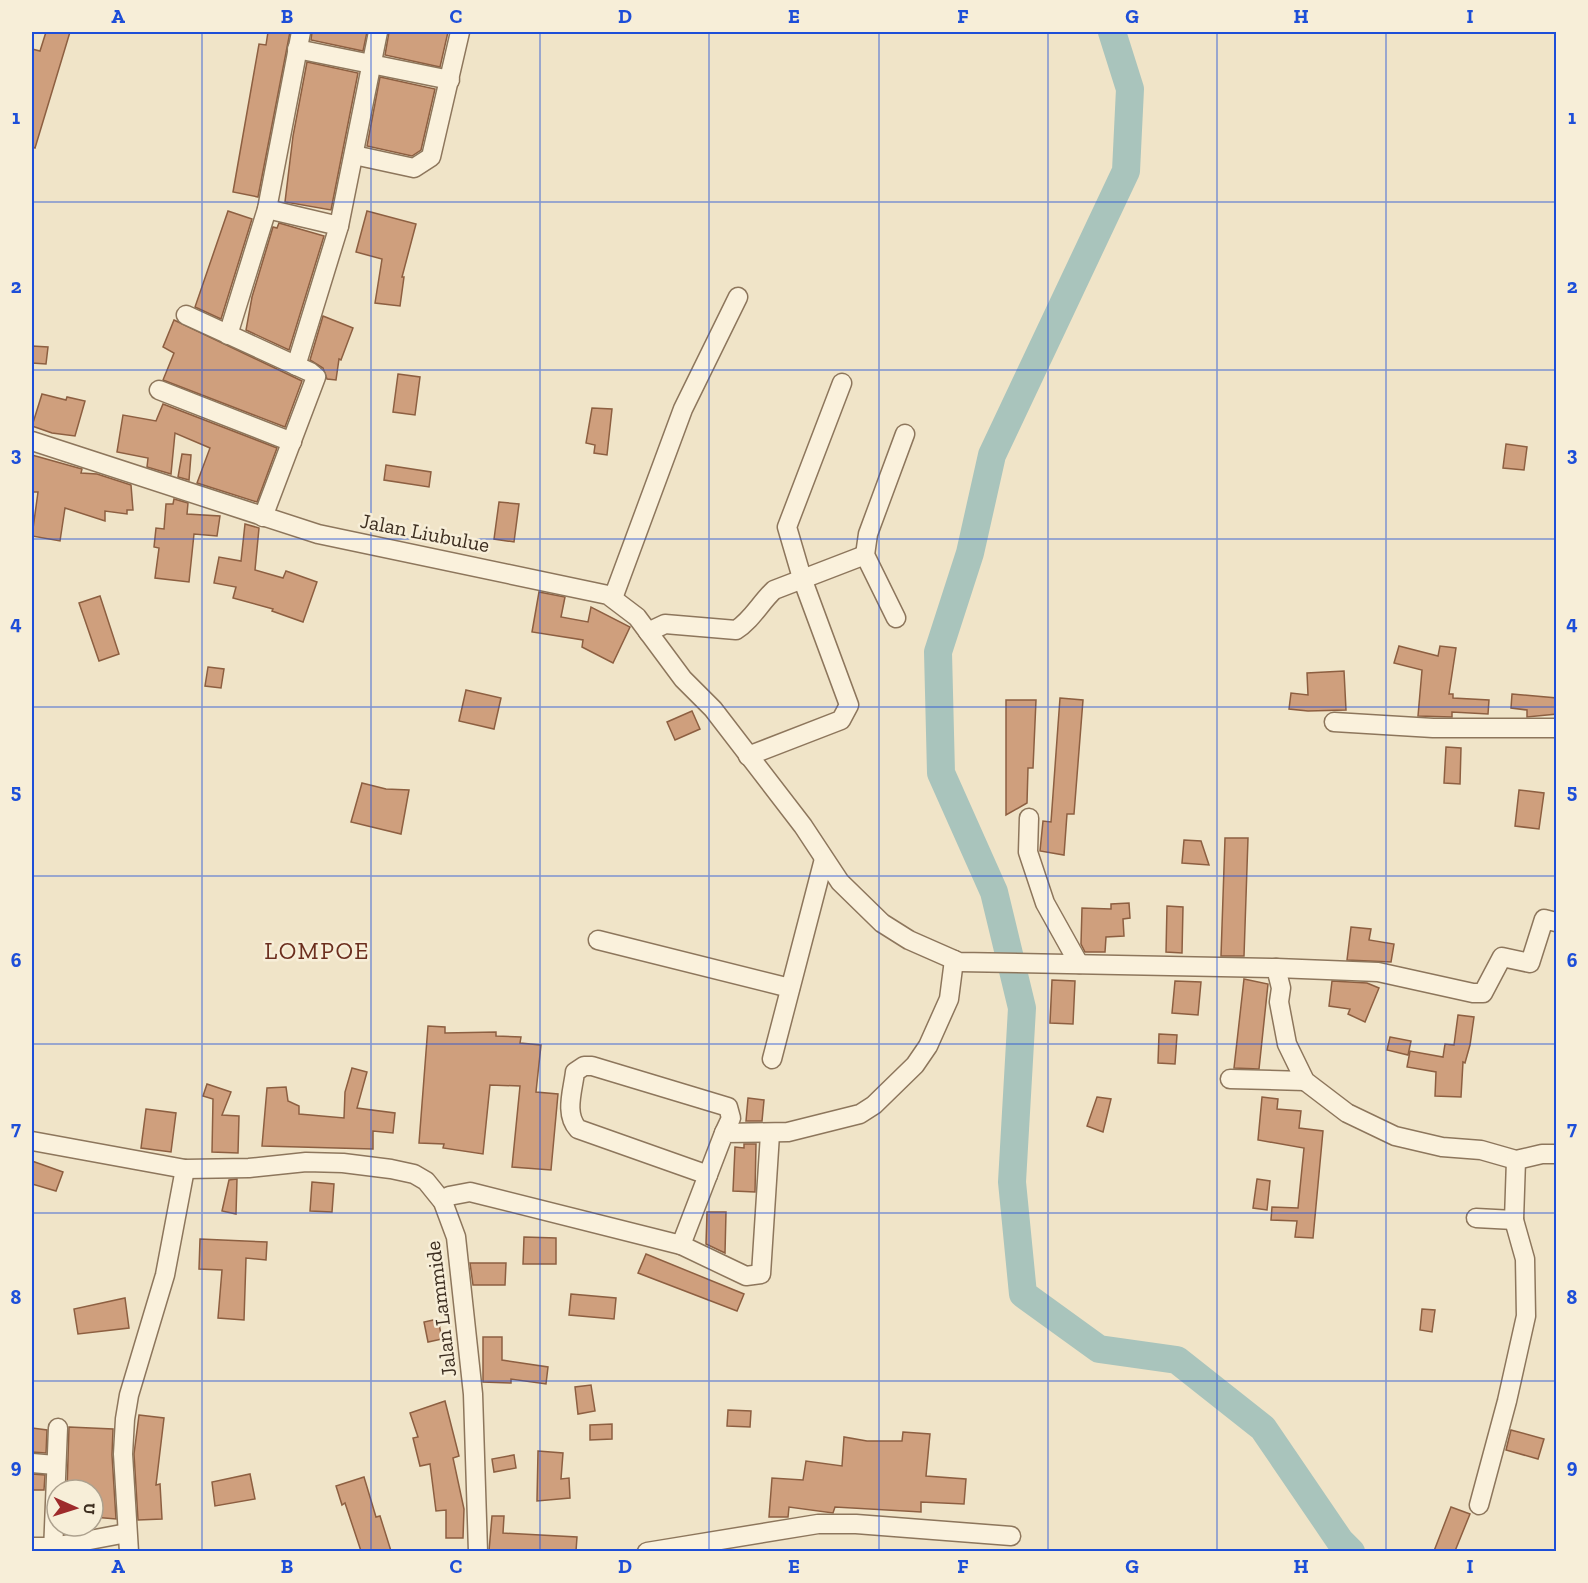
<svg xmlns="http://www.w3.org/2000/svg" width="1588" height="1583" font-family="'Zilla Slab',serif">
	<rect width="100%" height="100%" fill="#f0e4c8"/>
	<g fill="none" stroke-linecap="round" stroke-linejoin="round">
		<polyline stroke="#a9c4bc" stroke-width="28" points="1112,32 1130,89 1126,171 992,455 970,553 938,652 941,773 994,892 1022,1008 1012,1182 1023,1294 1099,1349 1177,1360 1263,1428 1340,1541 1351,1552"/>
	</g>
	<g fill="#cf9f7d" stroke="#8d5f41" stroke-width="1.5">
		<polygon points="46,32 70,32 35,148 32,147 32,49 40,51"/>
		<polygon points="268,32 290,32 258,197 233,192 259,44 266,45"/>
		<polygon points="312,32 367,32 363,51 311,40"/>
		<polygon points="389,32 448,32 440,67 385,55"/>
		<polygon points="307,62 358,73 331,210 285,202 293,136"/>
		<polygon points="380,77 435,89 421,150 412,156 367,146"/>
		<polygon points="228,211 252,219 221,319 195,307"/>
		<polygon points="367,211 416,224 402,277 404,277 400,306 375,303 382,259 356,252"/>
		<polygon points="279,223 324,236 289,350 246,330 252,297 273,227 277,228"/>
		<polygon points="323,316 353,328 341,360 339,359 336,380 327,379 323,368 310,360"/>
		<polygon points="174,320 302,381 285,427 163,380 174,353 163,347"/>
		<polygon points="32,346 48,347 46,364 32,363"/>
		<polygon points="398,374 420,377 415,415 393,412"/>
		<polygon points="42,394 66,400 67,397 85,401 75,436 52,433 32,426"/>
		<polygon points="163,404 277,448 257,502 197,483 210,448 175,433 171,474 147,467 148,458 117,452 123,415 156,421"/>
		<polygon points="592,408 612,409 607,455 594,453 595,445 586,443"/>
		<polygon points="1506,444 1527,447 1524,470 1503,468"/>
		<polygon points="182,454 191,455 189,480 178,477"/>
		<polygon points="32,455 82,469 81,473 97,474 131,485 133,510 127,510 127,514 105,511 105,521 65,508 60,541 32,536 38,492 32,492"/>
		<polygon points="386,465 431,472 429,487 384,480"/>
		<polygon points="174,499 188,503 187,514 220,516 217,536 194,534 189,582 155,578 159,548 154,547 156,528 164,529 166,504 173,504"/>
		<polygon points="499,502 519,504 514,542 494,539"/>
		<polygon points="245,524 259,528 255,570 283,578 286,571 317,582 303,622 272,611 273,609 233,598 236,587 214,583 219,557 241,561"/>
		<polygon points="539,592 565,597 561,617 588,622 591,607 630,627 613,663 582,647 583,640 532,632"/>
		<polygon points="100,596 119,654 99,661 79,603"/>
		<polygon points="1399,646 1438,656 1440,646 1456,648 1449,694 1453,694 1453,698 1489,700 1488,714 1452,712 1452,717 1418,716 1422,670 1394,663"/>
		<polygon points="208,667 224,669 221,688 205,686"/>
		<polygon points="1344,671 1346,710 1308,711 1289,709 1291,693 1308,695 1307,673"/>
		<polygon points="466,690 501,698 494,729 459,721"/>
		<polygon points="1512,694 1557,698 1557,714 1527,717 1527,710 1511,708"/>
		<polygon points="1060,698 1083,700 1074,814 1067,814 1064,855 1040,851 1043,821 1051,822"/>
		<polygon points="1006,700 1036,700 1033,768 1028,768 1027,803 1006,815"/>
		<polygon points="692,711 700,729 675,740 667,722"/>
		<polygon points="1446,747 1461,748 1460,784 1444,783"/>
		<polygon points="362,783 386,789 409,790 401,834 351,822"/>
		<polygon points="1519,790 1544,793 1539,829 1515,826"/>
		<polygon points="1225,838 1248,838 1244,956 1221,956"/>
		<polygon points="1184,840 1201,841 1209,865 1182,863"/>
		<polygon points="1129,903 1130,918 1123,919 1124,936 1106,937 1105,952 1085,952 1081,944 1082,908 1111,909 1111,904"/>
		<polygon points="1167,906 1183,907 1182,953 1166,952"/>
		<polygon points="1351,927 1371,929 1369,940 1394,944 1391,962 1347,960"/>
		<polygon points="1244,979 1268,984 1259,1069 1234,1068"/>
		<polygon points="1052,980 1075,981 1073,1024 1050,1023"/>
		<polygon points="1175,981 1201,982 1198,1015 1172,1013"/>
		<polygon points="1332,981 1367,983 1379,988 1365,1022 1348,1014 1350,1009 1329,1006"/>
		<polygon points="1458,1015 1474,1017 1470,1045 1465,1063 1463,1062 1461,1097 1435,1096 1436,1072 1407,1067 1410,1051 1443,1057 1445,1044 1454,1045"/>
		<polygon points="428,1026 445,1027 445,1033 496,1032 496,1036 521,1037 520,1043 541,1045 536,1092 558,1094 551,1170 512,1167 520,1086 490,1085 483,1154 443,1148 444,1144 419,1143"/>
		<polygon points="1159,1034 1177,1035 1175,1064 1158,1063"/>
		<polygon points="1390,1037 1411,1041 1408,1055 1387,1050"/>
		<polygon points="352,1068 367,1072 357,1108 395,1113 393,1133 373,1131 373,1149 262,1146 267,1088 286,1087 288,1101 299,1106 299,1114 344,1118 345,1092"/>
		<polygon points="207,1084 231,1092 222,1115 239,1116 238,1153 212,1152 213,1099 203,1096"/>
		<polygon points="1097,1097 1111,1099 1103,1132 1087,1126"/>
		<polygon points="1262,1097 1278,1099 1277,1109 1301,1111 1299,1128 1323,1131 1313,1238 1295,1237 1297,1221 1271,1220 1272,1207 1298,1208 1304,1148 1258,1140"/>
		<polygon points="748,1098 764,1100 762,1121 746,1121"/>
		<polygon points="146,1109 176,1113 171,1152 141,1148"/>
		<polygon points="744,1144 756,1144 755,1192 733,1191 735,1147 744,1148"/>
		<polygon points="32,1161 63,1172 56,1191 32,1184"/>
		<polygon points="237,1179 236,1214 222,1211 229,1180"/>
		<polygon points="1257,1179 1270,1181 1267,1210 1253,1208"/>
		<polygon points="312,1182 334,1184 332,1212 310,1211"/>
		<polygon points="707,1212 726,1212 725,1253 706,1244"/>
		<polygon points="524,1237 556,1238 556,1264 523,1264"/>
		<polygon points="200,1239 267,1242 266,1260 246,1258 244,1320 218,1318 222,1270 199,1269"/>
		<polygon points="646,1254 744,1294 737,1311 638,1273"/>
		<polygon points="470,1263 506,1263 505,1285 473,1285"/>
		<polygon points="571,1294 616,1298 614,1319 569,1315"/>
		<polygon points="125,1298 129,1328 78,1334 74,1309"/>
		<polygon points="1422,1309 1435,1310 1432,1332 1420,1330"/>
		<polygon points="438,1319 442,1339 428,1342 424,1322"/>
		<polygon points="483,1337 502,1337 502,1360 548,1367 546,1384 511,1379 511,1383 483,1382"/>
		<polygon points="591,1385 595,1411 578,1414 575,1387"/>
		<polygon points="445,1401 459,1456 453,1458 464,1509 463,1538 446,1538 446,1510 436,1511 430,1464 420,1466 413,1438 418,1437 410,1413"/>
		<polygon points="728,1410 751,1411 750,1427 727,1426"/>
		<polygon points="139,1415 164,1418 156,1485 160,1484 162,1519 138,1520 134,1454"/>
		<polygon points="612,1424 612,1439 590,1440 590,1425"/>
		<polygon points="69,1427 113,1429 112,1455 116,1519 93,1517 93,1490 67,1490"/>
		<polygon points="32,1428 47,1430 46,1453 32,1452"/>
		<polygon points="1511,1430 1544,1439 1538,1459 1506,1450"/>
		<polygon points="903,1432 930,1434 926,1476 966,1479 964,1504 921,1502 921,1512 835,1507 833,1513 789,1507 788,1517 769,1517 772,1478 803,1480 806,1461 842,1466 844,1437 867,1441 902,1441"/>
		<polygon points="538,1451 563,1453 561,1479 569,1478 570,1498 537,1501"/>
		<polygon points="514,1455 516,1468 494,1472 492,1459"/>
		<polygon points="32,1474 45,1475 44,1490 32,1490"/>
		<polygon points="250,1474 255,1499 215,1506 212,1482"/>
		<polygon points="364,1477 376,1517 380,1516 391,1551 361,1551 345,1503 342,1505 336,1486"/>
		<polygon points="1451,1507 1470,1514 1455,1551 1434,1551"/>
		<polygon points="492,1516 504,1516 503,1533 577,1537 576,1551 489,1551"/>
	</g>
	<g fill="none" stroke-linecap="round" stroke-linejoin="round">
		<g stroke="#8d765c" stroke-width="21">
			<g id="minor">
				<polyline points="297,49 450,80"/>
				<polyline points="354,155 414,168 431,157 460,32"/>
				<polyline points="267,209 339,226"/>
				<polyline points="186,315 310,372 316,377 263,517"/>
				<polyline points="228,335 267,209 301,32"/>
				<polyline points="296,366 339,226 378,32"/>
				<polyline points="159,390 292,442"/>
				<polyline points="32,441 318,534 608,595 637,617 683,679 713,709 803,826 840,882 882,923 909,940 959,962 1276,968 1281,988 1279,1002 1287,1044 1305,1081 1347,1113 1395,1136 1442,1147 1481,1150 1516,1160 1542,1154 1556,1154"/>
				<polyline points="613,598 683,409 738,297"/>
				<polyline points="896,618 865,555 868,534 905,434"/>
				<path d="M648,632l17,-8 71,6c15,-9 25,-28 38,-40l91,-35"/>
				<polyline points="1334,722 1433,728 1556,728"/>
				<polyline points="748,756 841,720 849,705 802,578 787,527 842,383"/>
				<polyline points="1029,818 1028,852 1045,903 1079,964"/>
				<polyline points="598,940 790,988"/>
				<polyline points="1276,968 1378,972 1473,993 1483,993 1502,957 1530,963 1544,919 1556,922"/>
				<polyline points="772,1059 824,859"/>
				<polyline points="1230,1079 1305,1081"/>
				<polyline points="32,1141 185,1169 249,1168 306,1162 343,1163 391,1169 414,1174 426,1181 443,1202 456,1237 473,1394 478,1552"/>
				<path d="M708,1175l-130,-46c-14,-15 -5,-39 -3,-57l9,-6h8l136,41 3,11 -7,15"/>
				<polyline points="443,1202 449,1196 470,1192 681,1245 724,1133 788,1132 860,1114 874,1105 915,1065 928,1046 949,999 954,960"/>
				<polyline points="1476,1218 1514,1220"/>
				<polyline points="681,1245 746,1276 761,1274 770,1134"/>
				<polyline points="32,1463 55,1465"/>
				<polyline points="1479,1505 1507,1401 1526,1316 1525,1259 1514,1220 1516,1160"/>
				<polyline points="32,1547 53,1547 127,1533"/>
				<polyline points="53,1552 58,1428"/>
				<polyline points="129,1552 123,1454 125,1419 129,1395 165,1275 185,1169"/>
				<polyline points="647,1552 818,1524 856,1524 1011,1536"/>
			</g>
		</g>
		<use href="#minor" stroke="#faf1dc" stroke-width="18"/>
	</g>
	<path fill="none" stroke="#1d4ed8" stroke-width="1.5" stroke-opacity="0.55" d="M202,32v1520M371,32v1520M540,32v1520M709,32v1520M879,32v1520M1048,32v1520M1217,32v1520M1386,32v1520M32,202h1524M32,370h1524M32,539h1524M32,707h1524M32,876h1524M32,1044h1524M32,1213h1524M32,1381h1524"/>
	<g text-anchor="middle" stroke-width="5" stroke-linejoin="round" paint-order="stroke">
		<g font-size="21" fill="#3d2e20" stroke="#f7eed8">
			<text transform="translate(425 533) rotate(11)" y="7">Jalan Liubulue</text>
			<text transform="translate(441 1309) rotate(-97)" y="7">Jalan Lammide</text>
		</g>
		<g font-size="24" letter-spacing="1.5" fill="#6b2e1e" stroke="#f7eed8">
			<text x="317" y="959">LOMPOE</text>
		</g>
	</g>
	<rect width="1588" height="1583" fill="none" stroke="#f7eed8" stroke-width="66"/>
	<g transform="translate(75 1508) rotate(93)"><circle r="28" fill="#f7eed8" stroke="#ada18e" stroke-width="1.5"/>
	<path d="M0-4.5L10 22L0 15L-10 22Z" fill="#9e2a2b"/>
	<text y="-9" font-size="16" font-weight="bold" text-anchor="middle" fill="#3d2e20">U</text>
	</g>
	<rect x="33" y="33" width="1522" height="1517" fill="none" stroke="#1d4ed8" stroke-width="2"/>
	<g font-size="20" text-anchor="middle" font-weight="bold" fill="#1d4ed8">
		<text x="118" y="23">A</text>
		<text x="287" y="23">B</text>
		<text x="456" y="23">C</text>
		<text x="625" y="23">D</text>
		<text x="794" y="23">E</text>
		<text x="963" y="23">F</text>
		<text x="1132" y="23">G</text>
		<text x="1301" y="23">H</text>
		<text x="1470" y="23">I</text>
		<text x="16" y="124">1</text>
		<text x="1572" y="124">1</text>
		<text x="16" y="293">2</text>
		<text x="1572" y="293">2</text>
		<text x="16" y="461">3</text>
		<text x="1572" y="461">3</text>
		<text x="16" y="630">4</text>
		<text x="1572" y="630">4</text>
		<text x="16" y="798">5</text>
		<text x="1572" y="798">5</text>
		<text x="16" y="967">6</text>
		<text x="1572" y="967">6</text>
		<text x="16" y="1135">7</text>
		<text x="1572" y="1135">7</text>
		<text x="16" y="1304">8</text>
		<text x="1572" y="1304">8</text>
		<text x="16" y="1473">9</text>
		<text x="1572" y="1473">9</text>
		<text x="118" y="1573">A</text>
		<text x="287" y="1573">B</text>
		<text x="456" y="1573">C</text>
		<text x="625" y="1573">D</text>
		<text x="794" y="1573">E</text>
		<text x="963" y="1573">F</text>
		<text x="1132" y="1573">G</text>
		<text x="1301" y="1573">H</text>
		<text x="1470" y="1573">I</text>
	</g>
</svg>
